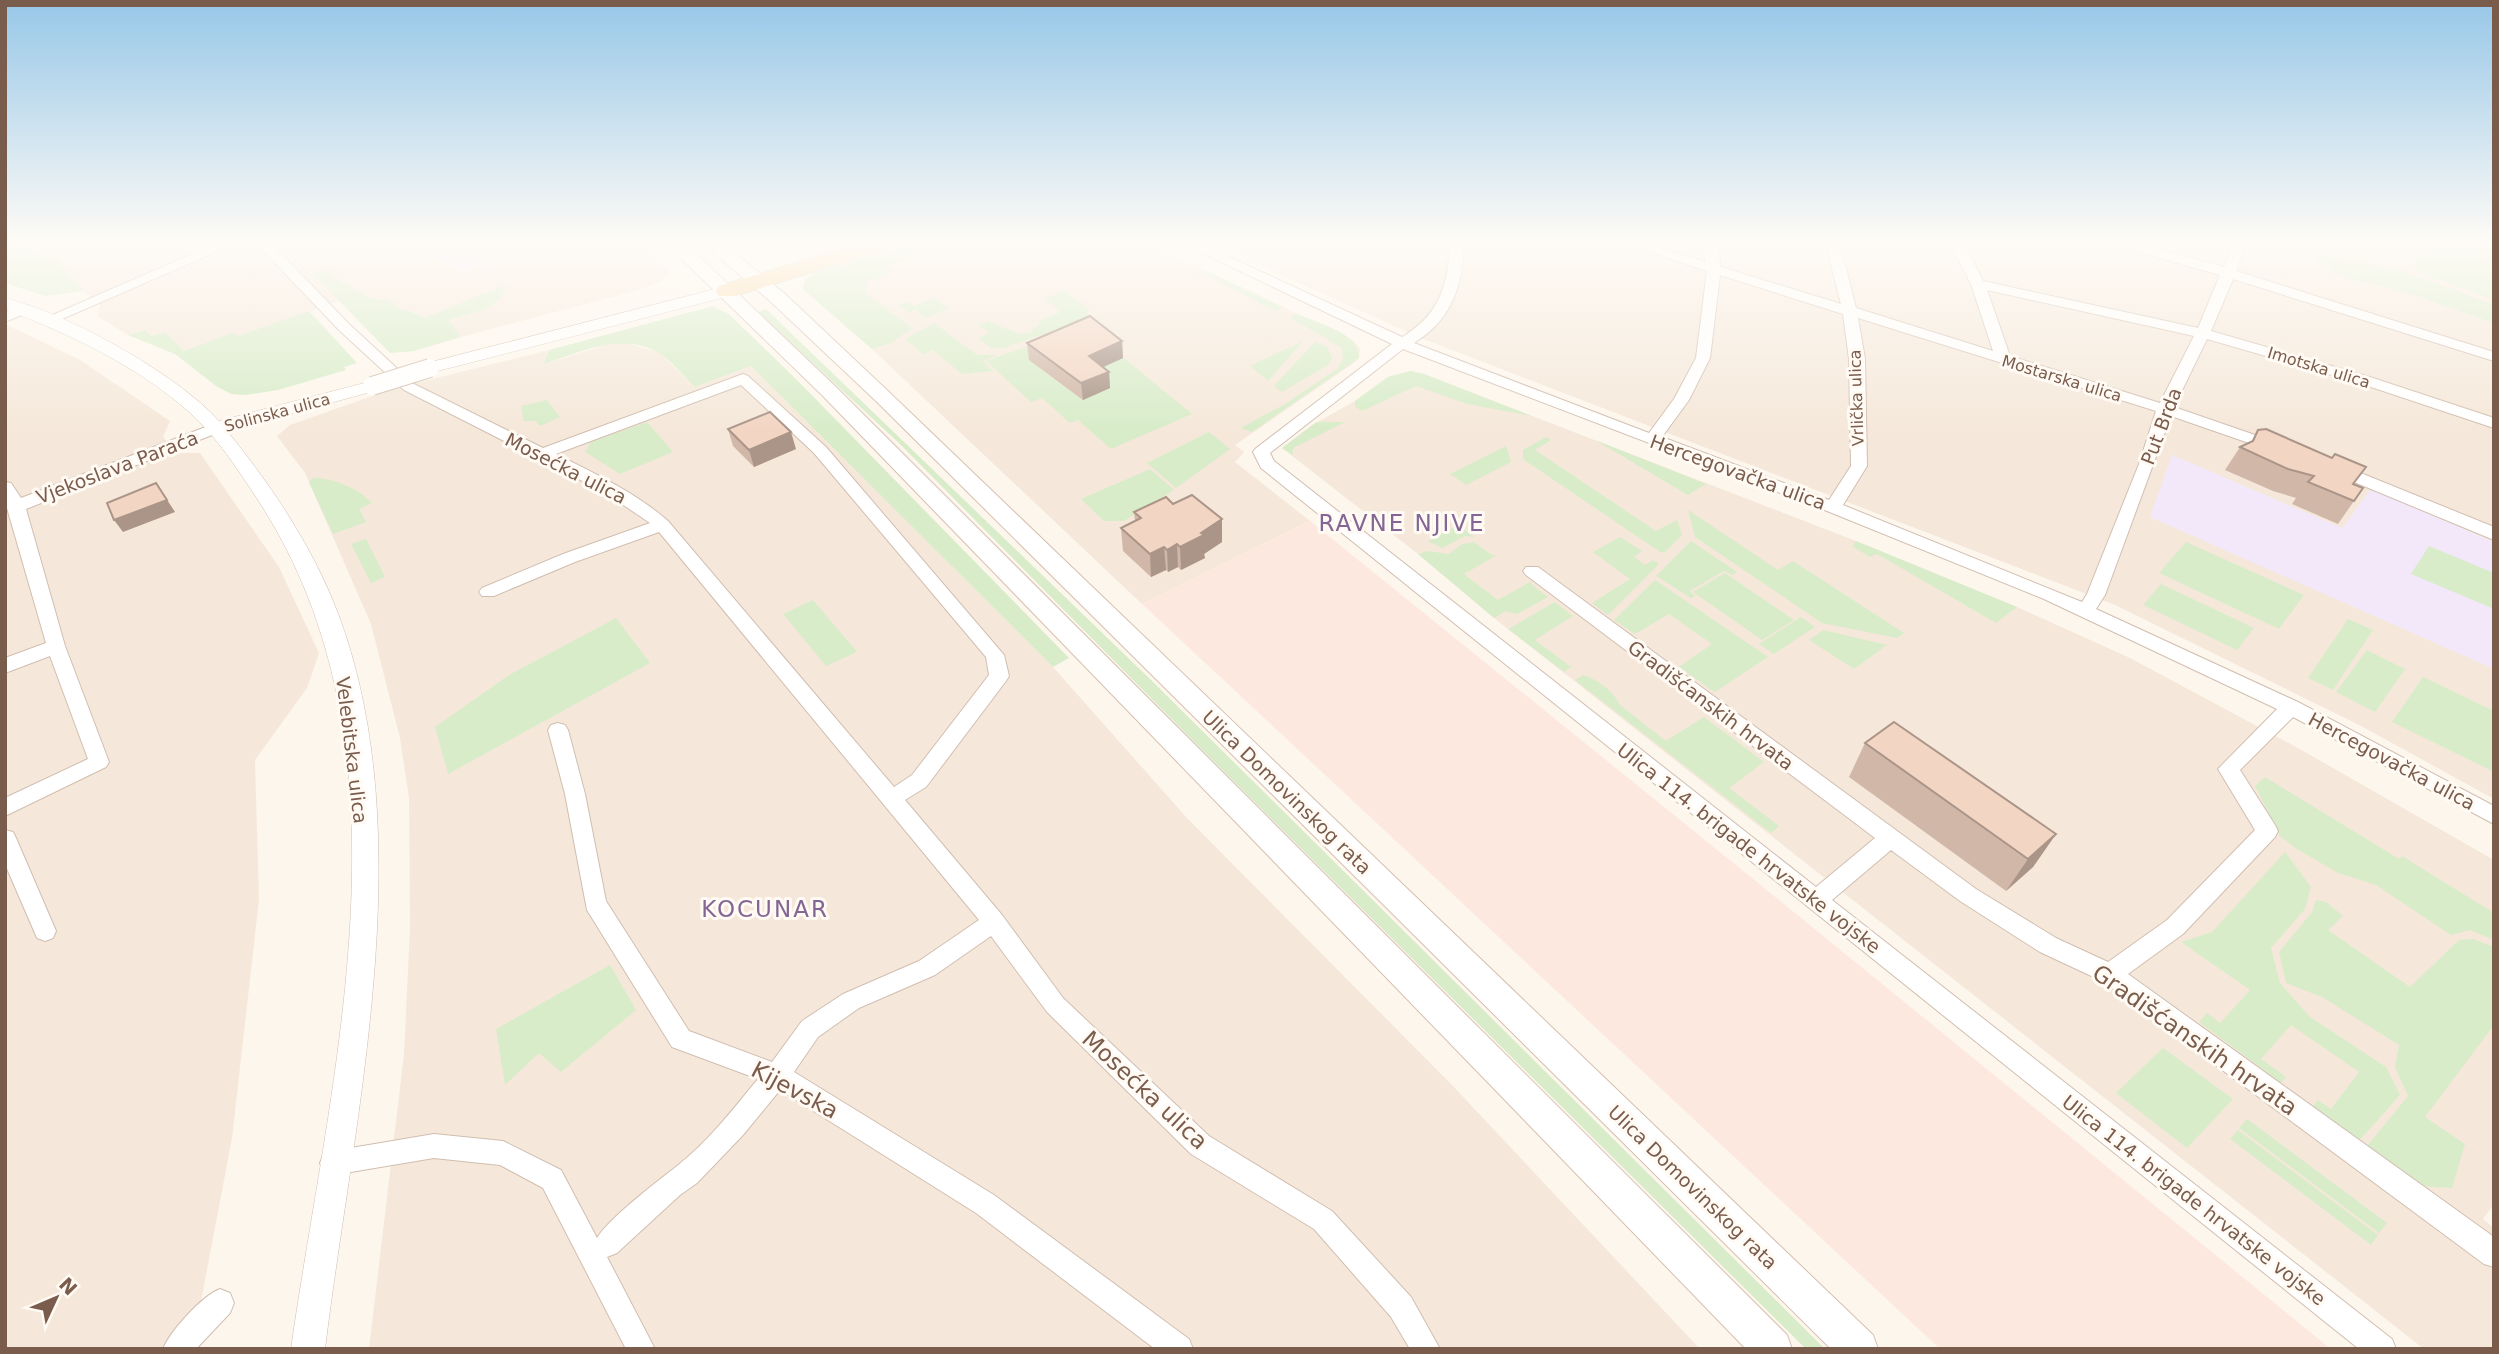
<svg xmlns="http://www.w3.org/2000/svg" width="2499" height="1354" font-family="'DejaVu Sans',sans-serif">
	<rect width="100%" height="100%" fill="#fdf6ec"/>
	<g fill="#f5e8da">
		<polygon points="78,241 635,241 666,267 669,272 663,280 646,288 461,337 447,320 498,303 425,318 411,311 402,310 390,301 371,298 333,277 330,270 312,273 339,301 238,337 235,333 184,351 165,332 152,336 145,330 128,335 97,316 100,305 83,291 56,258 80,245"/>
		<polygon points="922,241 1143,241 1353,340 1360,349 1359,358 1351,365 1235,445 1244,452 1235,462 1310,521 1142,604 872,349 803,289 805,280 815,273"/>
		<polygon points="1214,241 2494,241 2494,799 2361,726 2115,605 1423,339 1281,275"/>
		<polygon points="5,324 80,360 170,421 163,437 177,453 200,453 279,567 319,653 307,688 255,760 259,900 232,1138 192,1349 5,1349"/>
		<polygon points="627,343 660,353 695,387 751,366 1053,667 1187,818 1451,1084 1700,1349 369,1349 404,1054 410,928 409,798 400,738 371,624 305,473 277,436 290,425 392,389 549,350 545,364 608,344"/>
		<polygon points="1410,371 1424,374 1856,541 2017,607 2130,658 2298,748 2494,860 2494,1204 2483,1219 2494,1228 2494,1349 2424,1349 1494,618 1418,554 1282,448 1312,425 1355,401 1388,377"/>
	</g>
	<polygon fill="#fde8e0" points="1310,521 1752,878 2331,1349 1940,1349 1142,604"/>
	<g fill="#f3e8fa">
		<polygon points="399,241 517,241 519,251 464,272"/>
		<polygon points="2172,455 2342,528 2371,489 2494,542 2494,669 2150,517"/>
	</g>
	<g fill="#d8ecc9">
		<polygon points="5,241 25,241 36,250 60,241 78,241 81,245 56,258 83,291 45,296 5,283"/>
		<polygon points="922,241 968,241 886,266 891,271 867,282 865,293 912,328 891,343 872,349 803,289 805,280 815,273"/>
		<polygon points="2439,241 2494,241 2494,300 2416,271 2415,266 2419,253"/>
		<polygon points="2318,253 2403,271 2494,305 2494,323 2411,294 2330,273 2333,267 2314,260"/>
		<path d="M330,270l3,7 38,21 19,3 12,9 8,1 15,7 80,-33c-1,25 -36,28 -57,35l13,17 -47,14 -24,2 -78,-80z"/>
		<polygon points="1204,270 1283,307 1276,311 1199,272"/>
		<path d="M1064,291l25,18 -2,10 -83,29h-13l-13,-10 11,-5 -10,-8 10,-4c10,7 18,5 29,13l16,-2 -3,-2 9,-6 -2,-3 22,-9 -15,-14z"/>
		<polygon points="934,298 948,308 926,318 916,310 909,313 899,305 908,302 914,306"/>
		<path d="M713,306l16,8 69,67 271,277 -16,9 -302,-301 -56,21c-11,-10 -23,-26 -36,-34 -36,-22 -79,-1 -115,11l5,-14z"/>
		<polygon points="766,309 1148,677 1825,1349 1806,1349 1201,749 901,445 758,312"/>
		<polygon points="309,311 357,363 344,367 346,370 278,390 245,395 231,394 216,386 175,354 128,335 145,330 152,336 165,332 184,351 235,332 238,336"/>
		<path d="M1296,314c20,8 64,19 63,44l-107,74 -11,-4 44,-24 52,-35 6,-9 -1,-12 -53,-31z"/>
		<polygon points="934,323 977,355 997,355 983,361 993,371 962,374 933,350 923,354 905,339"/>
		<polygon points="1084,326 1092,332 1192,414 1111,449 1078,420 1070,423 1042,398 1031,402 986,361"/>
		<polygon points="1303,341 1268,381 1250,366 1252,365"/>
		<polygon points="1315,342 1327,347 1332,358 1328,365 1282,392 1274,386"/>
		<polygon points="1410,371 1424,374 1532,416 1467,404 1416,386 1362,411 1355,407 1355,401 1388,377"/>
		<polygon points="547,400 560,417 540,426 536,421 524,421 521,406"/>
		<polygon points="647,422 673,452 620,474 585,452 591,442"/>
		<polygon points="1317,422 1345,422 1293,448 1293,455 1282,448"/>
		<polygon points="1209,432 1230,449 1176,488 1147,463"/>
		<polygon points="1546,437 1551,440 1535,450 1656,531 1677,520 1682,535 1665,552 1660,552 1523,459 1523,450"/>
		<polygon points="1595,440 1706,484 1688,495"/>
		<polygon points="1506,446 1511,462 1466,485 1450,474"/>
		<polygon points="1150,469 1174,490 1124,521 1104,521 1081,499"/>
		<path d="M313,478c21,0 44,10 59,25l-13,6 7,13 -33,12 -24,-52z"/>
		<polygon points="1688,510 1778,570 1793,561 1904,633 1897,638 1822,623 1695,537"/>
		<polygon points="1458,525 1474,537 1465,536 1442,548 1428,541"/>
		<polygon points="1620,537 1642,551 1634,557 1645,565 1653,560 1659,564 1608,615 1592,603 1630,579 1593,552"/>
		<polygon points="366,539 385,577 371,583 351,544"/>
		<polygon points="1691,541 1737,572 1732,575 1724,571 1690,591 1695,596 1691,598 1656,576"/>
		<polygon points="1856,541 2017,607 1996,623 1877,554 1870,557 1852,546"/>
		<polygon points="1474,542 1492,555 1497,555 1464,574 1498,600 1532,581 1531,584 1548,597 1517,614 1506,611 1494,618 1418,554 1428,551 1449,554 1462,544"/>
		<polygon points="2186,542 2304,595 2279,629 2159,573"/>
		<polygon points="2429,546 2494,573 2494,609 2411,574"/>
		<polygon points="1725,573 1732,578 1794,620 1762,640 1693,592"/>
		<polygon points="1655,580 1768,657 1715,692 1710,689 1679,667 1712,644 1669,614 1635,634 1614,620"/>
		<polygon points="2161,584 2254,628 2237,650 2143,605"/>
		<polygon points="813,600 857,652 826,666 783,614"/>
		<polygon points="1555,602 1573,616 1535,640 1571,667 1564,672 1508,629"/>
		<polygon points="1801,617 1815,627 1774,654 1759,644"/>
		<polygon points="616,618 650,663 448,774 435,727 509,675"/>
		<polygon points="2348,619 2373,630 2333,690 2308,678"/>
		<polygon points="1823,630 1887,645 1854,669 1809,640"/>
		<polygon points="2367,650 2405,669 2375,712 2336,692"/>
		<path d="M1583,675c14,4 31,16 37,30l46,36 38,-24 60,45 -35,26 50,38 -8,7 -196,-153z"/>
		<polygon points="2423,677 2494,711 2494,772 2392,722"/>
		<polygon points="2265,777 2399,859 2402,856 2494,913 2494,940 2470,930 2451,935 2376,885 2338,873 2295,848 2280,836 2255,786"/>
		<polygon points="2285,852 2311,887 2305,909 2271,948 2280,983 2310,1017 2386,1067 2400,1095 2358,1142 2312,1107 2318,1100 2331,1109 2359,1072 2291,1025 2261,1059 2286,1077 2281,1083 2199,1022 2207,1013 2220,1023 2250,990 2181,942 2212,932"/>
		<polygon points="2316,900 2326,902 2343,916 2328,930 2410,987 2459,940 2473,939 2494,947 2494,1025 2425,1117 2465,1144 2452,1188 2418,1186 2366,1147 2408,1096 2395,1067 2399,1045 2322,997 2286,983 2279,952 2312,912"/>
		<polygon points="610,965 636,1010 561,1072 539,1053 505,1085 496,1029"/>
		<polygon points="2163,1048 2233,1099 2187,1148 2116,1093"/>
		<polygon points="2247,1119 2387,1223 2379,1233 2239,1128"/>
		<polygon points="2238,1130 2378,1235 2371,1245 2230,1139"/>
	</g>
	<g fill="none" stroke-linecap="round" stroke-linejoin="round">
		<g stroke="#d1beb0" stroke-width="2">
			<g id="minor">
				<polygon points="222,241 241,241 53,323 43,323 41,320"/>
				<path d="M254,241h15l80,83 65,60 129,64 200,-74 5,2 78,71 178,208 5,21 -3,5 -80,106 -21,13 97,115 61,83 146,138 123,75 79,86 29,52h-30l-19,-32 -77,-88 -123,-75 -144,-142 -56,-76 -56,39 -76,33 -41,29 -24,35 200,123 195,144 4,10h-38l-179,-136 -196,-123 -37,45 -46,48 -17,12 -63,58 -10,4 48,92h-29l-83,-161 -43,-23 -66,-7 -101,17 -9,-3 -4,-9 4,-9 9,-3 101,-17 69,7 58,29 36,68c13,-21 60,-56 80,-72 31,-24 56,-57 81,-87l-86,-32 -85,-137 -22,-116 -17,-64 3,-5 7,-2 7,2 3,5 17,64 21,107 83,130 83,31 30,-41 41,-27 76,-33 60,-41 -320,-388 -84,30 -81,34h-12l-3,-4 3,-4 81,-34 87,-31 -46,-31 -200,-102 -65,-60zM741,385l73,68 172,204 3,18 -77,100 -18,12 -226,-266c-33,-29 -73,-47 -112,-67z"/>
				<path d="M1177,241h18l207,96c38,-22 47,-54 48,-96h14c-1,43 -11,78 -50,102l235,90 25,-34 22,-41 11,-87 -90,-30h21l68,21 -4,-21h14l5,26 120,37 -16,-63h14l17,67 137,43 -22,-67 -22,-43h14l20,40 215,47 22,-53 -110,-31 -2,-3h22l94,26 10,-26h14l-12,30 258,81v9l-261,-82 -22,52 162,47 121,40v10l-132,-44 -155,-45 -33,68 110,38 2,3 -2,3h-12l-101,-35 -66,179 -9,14 202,93 196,104v18l-201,-107 -53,53 35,55 3,6 -3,6 -92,97 -55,40 366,263v30l-10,-3 -382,-283 -62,-29 -80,-51 -69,-51 -59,50 560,439 4,10h-37l-1098,-881 -8,-16 2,-3 137,-105zM1720,275l123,39 6,45 2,107 -22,34 -167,-63 27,-37 21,-42zM1987,290l207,46 -34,67 -150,-47zM1858,318l298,93 -17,53 -52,130 -5,8 -239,-97 24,-39 -2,-107zM1403,349l424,162 217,88 233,110 -59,60 37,61 -88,90 -59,42 -52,-24 -80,-49 -438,-322h-12l-3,4 3,4 349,263 -59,49 -542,-426 -4,-8z"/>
				<polygon points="24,305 29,306 29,312 5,322 5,312"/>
				<polygon points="216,423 224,428 222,431 26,509 65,646 109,762 106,767 5,816 5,798 88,759 50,656 5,673 5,658 46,643 5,501 5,482 11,483 21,498"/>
				<polygon points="2336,463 2494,527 2494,540 2330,472 2328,468 2330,464"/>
				<polygon points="5,830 13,832 16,838 56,931 53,938 45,941 37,938 34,931 5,864"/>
				<path d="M220,1289l10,4 4,10 -4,10 -34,36h-33c7,-18 39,-53 57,-60z"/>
			</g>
		</g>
		<g stroke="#d1beb0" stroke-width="1">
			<g id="tertiary">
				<polygon points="727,286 735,291 733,295 430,373 421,368 424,364"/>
				<path d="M5,298c62,15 172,76 214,123l153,-40 9,5 -3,4 -151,41c45,55 87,118 112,185 83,225 14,502 -14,733h-34c39,-275 131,-598 -33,-849 -20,-30 -42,-65 -70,-89 -52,-46 -119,-77 -183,-102z"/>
			</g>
		</g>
		<g stroke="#d6c0b0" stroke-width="2">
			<g id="secondary">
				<polygon points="663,241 683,241 836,387 1787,1335 1792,1349 1746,1349 822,395"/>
				<polygon points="700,241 720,241 784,293 890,393 1873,1335 1878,1349 1831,1349 876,401 770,301"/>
			</g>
		</g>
		<g stroke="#dad1cd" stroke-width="2">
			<polygon id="primary" points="870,241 902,241 899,245 735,296 719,296 716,291 719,286"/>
		</g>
		<use href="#minor" fill="#fff" fill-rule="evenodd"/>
		<use href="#tertiary" fill="#fff" fill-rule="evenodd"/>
		<use href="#secondary" fill="#fff" fill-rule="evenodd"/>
		<use href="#primary" fill="#fbd9a5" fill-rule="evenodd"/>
		<g stroke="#d1beb0" stroke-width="20" stroke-linecap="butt">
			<polyline id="tertiary-bridge" points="372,386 430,368"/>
		</g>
		<use href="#tertiary-bridge" stroke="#fff" stroke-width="18"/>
	</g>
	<g fill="#d1b7a8">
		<polygon points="1122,341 1123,358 1103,367 1109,372 1110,388 1083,400 1029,360 1027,343"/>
		<polygon points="728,429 796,449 754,467 733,446"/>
		<polygon points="2258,430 2332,458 2354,484 2363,488 2338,524 2292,504 2296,498 2273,491 2225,470 2240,447 2251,442"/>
		<polygon points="1173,504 1222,519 1222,542 1204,554 1205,558 1181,570 1178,567 1168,572 1166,570 1151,577 1123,551 1121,528 1135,521 1134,512"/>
		<polygon points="1865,743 2056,834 2033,867 2006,891 1849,777"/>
	</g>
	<g fill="#aa9588">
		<polygon points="1122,341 1123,358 1090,373 1089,356"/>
		<polygon points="1109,372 1110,388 1083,400 1081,383"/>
		<polygon points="791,432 796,449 754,467 749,450"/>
		<polygon points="156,483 175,512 123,532 114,520"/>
		<polygon points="1222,519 1222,542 1204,554 1205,558 1181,570 1180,547"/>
		<polygon points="1177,544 1178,567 1168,572 1167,550"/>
		<polygon points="1164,547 1166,570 1151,577 1150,554"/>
		<polygon points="2056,834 2033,867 2006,891 2028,859"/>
	</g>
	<g fill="#f3d5c3" stroke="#aa9588" stroke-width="2">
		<polygon points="1090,316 1122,341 1089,356 1109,372 1081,383 1027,343"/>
		<polygon points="770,412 791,432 749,450 728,429"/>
		<polygon points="2266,429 2332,458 2335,454 2366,467 2353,484 2363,488 2354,501 2308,482 2314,476 2288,469 2240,447 2253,441 2258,430"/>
		<polygon points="156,483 167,500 114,520 107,503"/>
		<polygon points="1192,495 1222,519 1201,533 1204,535 1180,547 1177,544 1167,550 1164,547 1150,554 1121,528 1141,518 1134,512 1166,497 1173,504"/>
		<polygon points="1894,722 2056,834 2028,859 1865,743"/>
	</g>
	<linearGradient id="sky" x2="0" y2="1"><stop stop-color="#97c7e8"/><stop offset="0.56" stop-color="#fefbf6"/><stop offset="1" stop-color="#fefbf6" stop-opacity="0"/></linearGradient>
	<rect width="2499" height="431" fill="url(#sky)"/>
	<g text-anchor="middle" stroke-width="6" stroke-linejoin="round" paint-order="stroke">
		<g font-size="16" fill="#7a5c4d" stroke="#fffaf3">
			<text transform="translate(2319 367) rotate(17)" y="6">Imotska ulica</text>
			<text transform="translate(2062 378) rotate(17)" y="6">Mostarska ulica</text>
			<text transform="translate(1856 398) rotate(-92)" y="6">Vrlička ulica</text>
			<text transform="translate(277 412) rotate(-15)" y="6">Solinska ulica</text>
		</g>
		<g font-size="19" fill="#7a5c4d" stroke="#fffaf3">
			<text transform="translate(2161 426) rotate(-69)" y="7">Put Brda</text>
			<text transform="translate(117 467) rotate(-21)" y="7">Vjekoslava Paraća</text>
			<text transform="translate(566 468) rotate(27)" y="7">Mosećka ulica</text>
			<text transform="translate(1738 472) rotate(20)" y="7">Hercegovačka ulica</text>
			<text transform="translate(1711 705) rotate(37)" y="7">Gradišćanskih hrvata</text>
			<text transform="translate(352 750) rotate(83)" y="7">Velebitska ulica</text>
			<text transform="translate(2392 761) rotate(28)" y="7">Hercegovačka ulica</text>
			<text transform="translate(1287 792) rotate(44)" y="7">Ulica Domovinskog rata</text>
			<text transform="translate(1749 848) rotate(38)" y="7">Ulica 114. brigade hrvatske vojske</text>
			<text transform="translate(1693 1187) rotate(44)" y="7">Ulica Domovinskog rata</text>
			<text transform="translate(2194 1200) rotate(38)" y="7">Ulica 114. brigade hrvatske vojske</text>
		</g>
		<g font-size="23" letter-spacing="2" fill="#846695" stroke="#fffaf3">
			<text x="1402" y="531">RAVNE NJIVE</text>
			<text x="765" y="917">KOCUNAR</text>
		</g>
		<g font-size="23" fill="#7a5c4d" stroke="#fffaf3">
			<text transform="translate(2195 1040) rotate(35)" y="8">Gradišćanskih hrvata</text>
			<text transform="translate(795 1090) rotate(28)" y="8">Kijevska</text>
			<text transform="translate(1145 1090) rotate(43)" y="8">Mosećka ulica</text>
		</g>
	</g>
	<rect width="2499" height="1354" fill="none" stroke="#7a5c4d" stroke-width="14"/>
	<g transform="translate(56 1298) rotate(46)" stroke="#fffaf3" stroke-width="5" paint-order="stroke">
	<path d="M0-5L12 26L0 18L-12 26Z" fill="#7a5c4d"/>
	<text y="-10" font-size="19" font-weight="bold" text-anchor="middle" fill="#7a5c4d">N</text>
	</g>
</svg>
